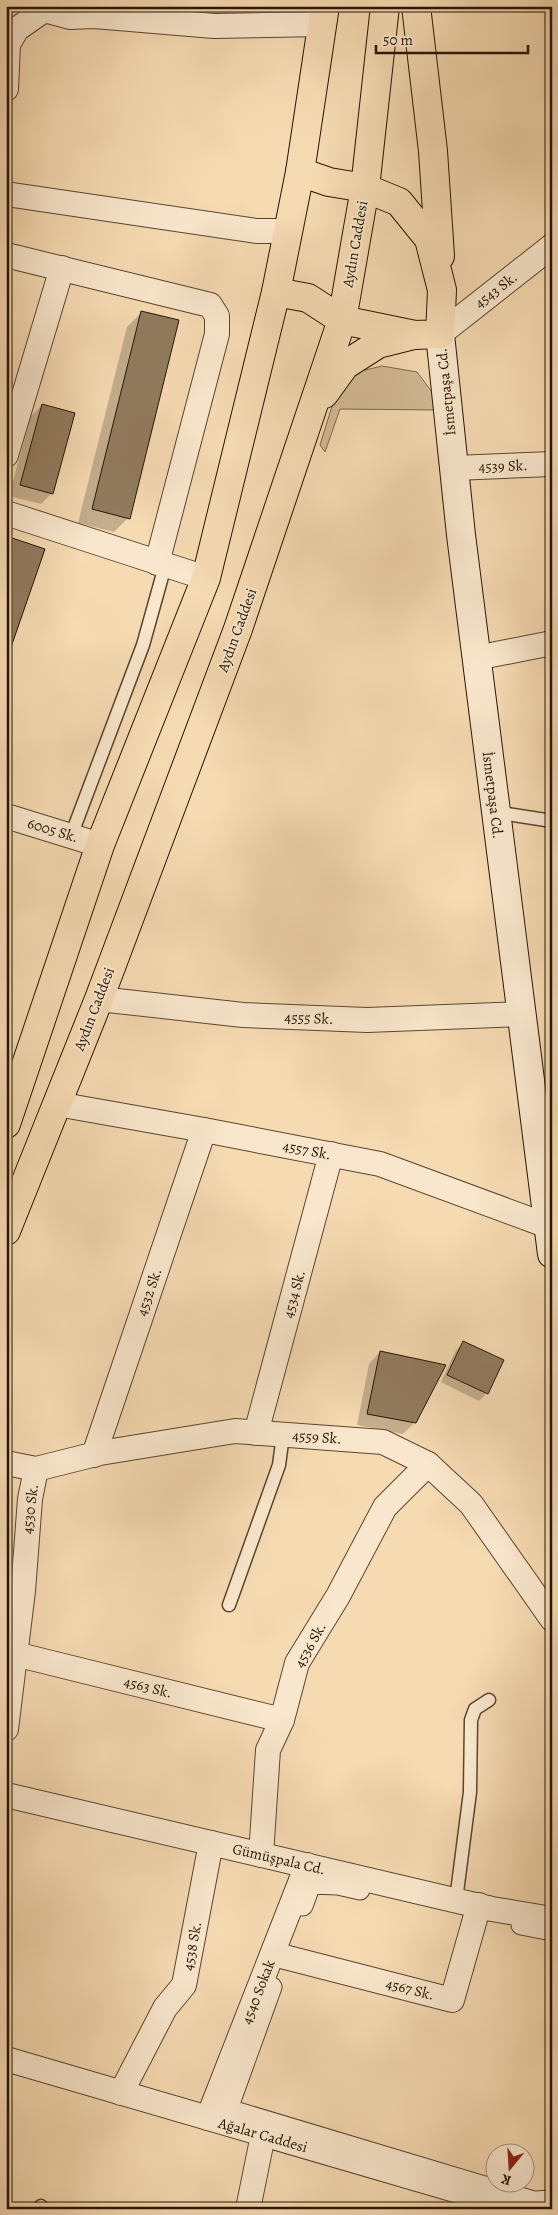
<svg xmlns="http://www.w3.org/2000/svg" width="558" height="2215" font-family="Alegreya,serif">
	<rect width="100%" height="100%" fill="#f6dab2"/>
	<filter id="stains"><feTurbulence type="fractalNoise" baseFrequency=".004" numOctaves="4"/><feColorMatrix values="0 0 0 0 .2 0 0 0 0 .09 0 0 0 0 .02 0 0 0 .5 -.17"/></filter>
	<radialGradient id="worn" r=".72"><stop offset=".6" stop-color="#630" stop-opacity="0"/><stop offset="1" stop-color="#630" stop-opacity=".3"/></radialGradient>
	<polygon fill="#d2b994" stroke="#7c674c" points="382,366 417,372 432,392 436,410 340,409 325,452 320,445 333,403 357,372"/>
	<g fill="#0003">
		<polygon points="142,312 128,518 114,532 78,523 127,327"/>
		<polygon points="42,405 52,493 41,504 9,496 31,416"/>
		<polygon points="464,1343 487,1393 479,1401 441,1382 456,1350"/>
		<polygon points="380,1352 415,1422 403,1434 357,1425 369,1364"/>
	</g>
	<g fill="#927b5e" stroke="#251503">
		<polygon points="141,311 179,320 130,519 92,509"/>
		<polygon points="42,404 75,413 53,494 20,485"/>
		<polygon points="6,536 45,549 9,653 6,652"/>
		<polygon points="463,1341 504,1360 488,1394 447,1375"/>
		<polygon points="380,1351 446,1365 416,1423 367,1414"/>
	</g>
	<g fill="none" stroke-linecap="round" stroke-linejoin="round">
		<g stroke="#59462f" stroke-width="15">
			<g id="service">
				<polyline points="495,812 552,821"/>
				<polyline points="71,836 143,645 165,566"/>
				<polyline points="229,1605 279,1465 283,1435"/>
				<polyline points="456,1900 470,1792 471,1720 475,1709 489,1700"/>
				<polyline points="40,2209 41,2206"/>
			</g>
		</g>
		<g stroke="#59462f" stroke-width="21">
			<g id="pedestrian">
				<polyline points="303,1906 311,1884 338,1885 360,1890"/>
				<polyline points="521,1925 552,1931"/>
				<polyline points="272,1987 228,2109 534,2201 552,2200"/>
			</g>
		</g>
		<g stroke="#59462f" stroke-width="26">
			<g id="minor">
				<polyline points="44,10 70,17 94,16 214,26 323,24"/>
				<polyline points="6,89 8,44 17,29 50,6"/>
				<polyline points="6,194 256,231 288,231"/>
				<polyline points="6,255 210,305 217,316 217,334 157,563"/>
				<polyline points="440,334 552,246"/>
				<polyline points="6,455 62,268"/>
				<polyline points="454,468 552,464"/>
				<polyline points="6,513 206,578"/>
				<polyline points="476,658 552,643"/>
				<polyline points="6,816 100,845"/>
				<polyline points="99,999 243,1015 367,1020 520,1014"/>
				<polyline points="57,1104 204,1130 380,1164 548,1226"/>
				<polyline points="534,1116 552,1116"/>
				<polyline points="256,1433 331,1154"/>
				<polyline points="94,1455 204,1130"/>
				<polyline points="6,1463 36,1469 100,1453 235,1431 383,1442 428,1464 471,1504 552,1619"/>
				<polyline points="15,1654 282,1720"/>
				<polyline points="6,1729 23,1591 30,1499 36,1469"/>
				<polyline points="6,1795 492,1909 552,1919"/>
				<polyline points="261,1855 268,1750 282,1720 297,1663 338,1596 385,1507 428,1464"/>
				<polyline points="273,1954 452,2000 479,1905"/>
				<polyline points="6,2059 520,2209"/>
				<polyline points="121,2093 165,2008 184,1985 211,1843"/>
				<polyline points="208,2118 307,1865"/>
				<polyline points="248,2209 263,2135"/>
			</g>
		</g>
		<g stroke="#251503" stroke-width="30">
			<polyline id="secondary" points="440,334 461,535 552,1254"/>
		</g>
		<g stroke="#251503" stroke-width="30">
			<g id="trunk">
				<polyline points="416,6 433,151 440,256"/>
				<polyline points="276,292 308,298 342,320 415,335 440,334 442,290 429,239 399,202 365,188 329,182 300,172"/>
				<polyline points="324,394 345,365 378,344 410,336"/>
				<polyline points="6,1124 100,845 206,578 276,292 300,172 325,6"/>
				<polyline points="6,1231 99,999 238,629 342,320 365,188 385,6"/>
			</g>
		</g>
		<use href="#service" stroke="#f9e7cd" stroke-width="12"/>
		<use href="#pedestrian" stroke="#f9e7cd" stroke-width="19"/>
		<use href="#minor" stroke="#f9e7cd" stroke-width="24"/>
		<use href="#secondary" stroke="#f9e7cd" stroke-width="28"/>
		<use href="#trunk" stroke="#f6dab2" stroke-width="28"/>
	</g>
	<g text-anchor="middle" stroke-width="4" stroke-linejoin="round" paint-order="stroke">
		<g font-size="15" fill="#251503" stroke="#f9e7cd">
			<text transform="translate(355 244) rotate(-80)" y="5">Aydın Caddesi</text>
			<text transform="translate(496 290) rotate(-38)" y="5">4543 Sk.</text>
			<text transform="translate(446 392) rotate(-96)" y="5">İsmetpaşa Cd.</text>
			<text transform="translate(503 466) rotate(-2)" y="5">4539 Sk.</text>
			<text transform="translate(237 630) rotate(-70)" y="5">Aydın Caddesi</text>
			<text transform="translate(493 795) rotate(83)" y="5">İsmetpaşa Cd.</text>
			<text transform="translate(53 830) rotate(17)" y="5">6005 Sk.</text>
			<text transform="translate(94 1009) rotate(-69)" y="5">Aydın Caddesi</text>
			<text transform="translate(309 1018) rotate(2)" y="5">4555 Sk.</text>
			<text transform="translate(307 1150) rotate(11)" y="5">4557 Sk.</text>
			<text transform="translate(149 1292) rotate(-71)" y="5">4532 Sk.</text>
			<text transform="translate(294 1294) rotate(-75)" y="5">4534 Sk.</text>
			<text transform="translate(317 1437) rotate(4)" y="5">4559 Sk.</text>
			<text transform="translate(30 1509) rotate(-83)" y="5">4530 Sk.</text>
			<text transform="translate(310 1645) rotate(-61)" y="5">4536 Sk.</text>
			<text transform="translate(148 1687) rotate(14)" y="5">4563 Sk.</text>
			<text transform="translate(279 1859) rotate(13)" y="5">Gümüşpala Cd.</text>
			<text transform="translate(192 1946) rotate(-80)" y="5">4538 Sk.</text>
			<text transform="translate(410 1989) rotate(14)" y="5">4567 Sk.</text>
			<text transform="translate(258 1992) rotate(-69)" y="5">4540 Sokak</text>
			<text transform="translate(263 2135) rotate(16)" y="5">Ağalar Caddesi</text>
		</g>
	</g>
	<rect width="558" height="2215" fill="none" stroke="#f6dab2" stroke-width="25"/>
	<rect x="8" y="8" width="543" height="2200" fill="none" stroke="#251503" stroke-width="2.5"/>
	<rect x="12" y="12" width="533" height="2190" fill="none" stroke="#251503"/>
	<g transform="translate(510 2168) rotate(198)"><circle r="24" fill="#f9e7cd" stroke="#a4937c"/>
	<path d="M0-4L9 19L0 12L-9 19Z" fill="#8f2418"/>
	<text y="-8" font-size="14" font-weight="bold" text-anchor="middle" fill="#251503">K</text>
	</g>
	<path d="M376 45v8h152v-8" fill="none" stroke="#251503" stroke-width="2.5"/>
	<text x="383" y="45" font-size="15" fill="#251503" stroke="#f9e7cd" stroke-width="4" paint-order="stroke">50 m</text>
	<rect width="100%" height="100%" filter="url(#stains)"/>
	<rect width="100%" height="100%" fill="url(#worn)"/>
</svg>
